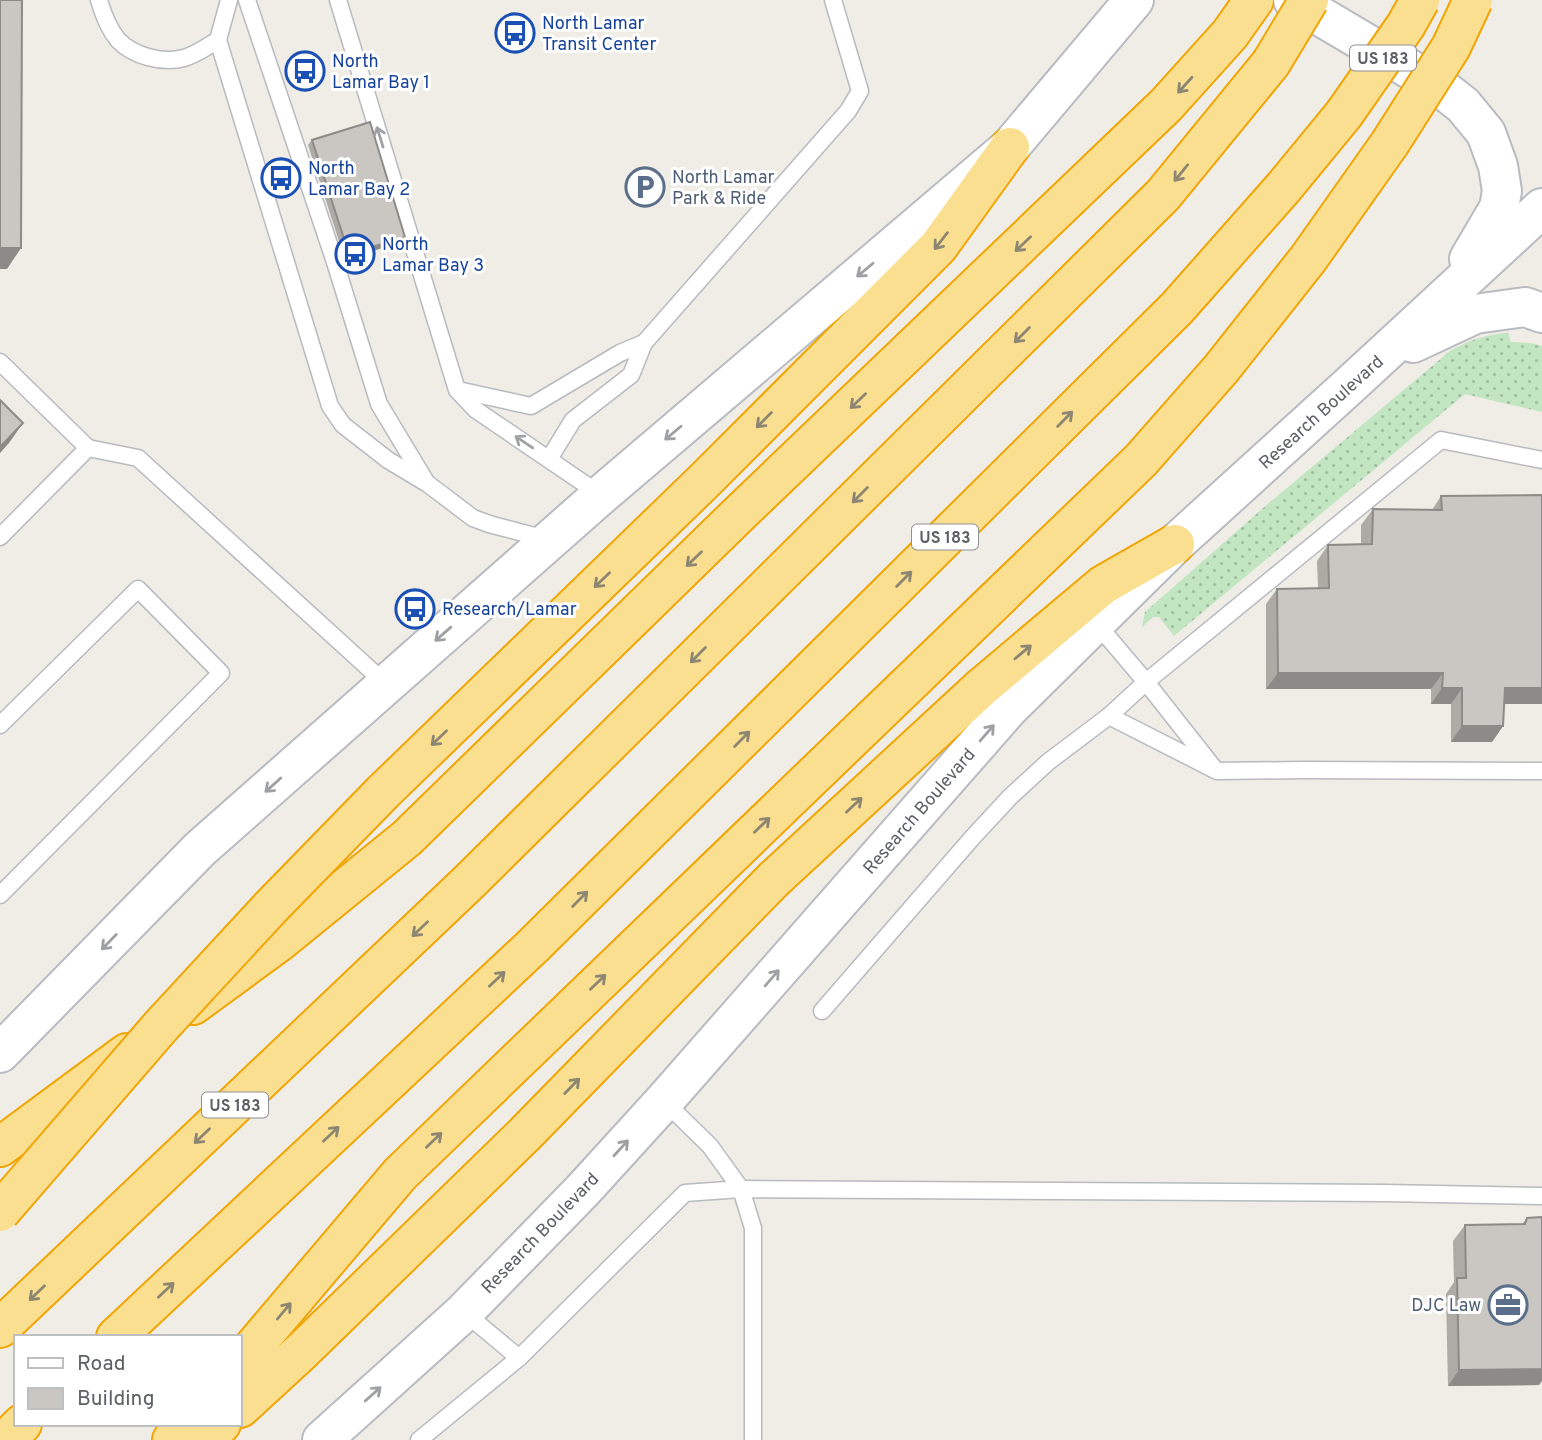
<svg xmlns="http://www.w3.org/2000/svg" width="1542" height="1440" font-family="Overpass,sans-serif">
	<defs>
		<pattern id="grass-dots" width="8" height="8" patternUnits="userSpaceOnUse" patternTransform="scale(1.75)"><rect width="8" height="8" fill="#c2e6c2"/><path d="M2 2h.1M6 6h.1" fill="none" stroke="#a1bea1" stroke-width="1.8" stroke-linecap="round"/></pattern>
	</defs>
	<rect width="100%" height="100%" fill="#efede5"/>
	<path fill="url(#grass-dots)" d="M1508,333l3,9 19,1 12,3v66l-77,-18 -291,242 -15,-19h-6l-11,10 3,-15 8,-7 109,-96 188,-158c19,-11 37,-17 58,-18z"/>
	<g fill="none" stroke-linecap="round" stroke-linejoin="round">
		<g stroke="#b7babf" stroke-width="19">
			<g id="service">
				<path d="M99,0c4,14 9,28 19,40 15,16 45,24 66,18 12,-3 24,-12 34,-18"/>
				<polyline points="229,0 218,40 330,406 343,425 388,460 428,484 473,518 489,524 546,539"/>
				<polyline points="247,0 334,259 379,404 426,482"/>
				<polyline points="338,0 457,390 476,410 601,495"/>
				<polyline points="0,362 88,448 0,537"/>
				<polyline points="458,390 531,406 620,353 644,343"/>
				<polyline points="88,448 138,458 386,684"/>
				<polyline points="549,459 573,420 631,375 644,343 848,111 860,91 833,0"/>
				<polyline points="1096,623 1146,682 1213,767"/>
				<polyline points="1109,716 1217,771 1303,770 1542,771"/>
				<polyline points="0,725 138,589 221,673 0,895"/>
				<polyline points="822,1011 972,838 1010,797 1048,762 1109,716 1146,682 1441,440 1542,460"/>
				<polyline points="664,1101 710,1146 741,1189 753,1228 753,1440"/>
				<polyline points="464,1312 519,1358"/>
				<polyline points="419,1440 519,1358 685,1193 741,1189 1385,1193 1542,1196"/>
			</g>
		</g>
		<g stroke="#b8bbc1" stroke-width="42">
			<g id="secondary">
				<polyline points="1293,0 1440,87 1463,105 1486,133 1498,166 1502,191 1499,208 1469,259"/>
				<polyline points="1413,343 1475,314 1525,307 1542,313"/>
				<polyline points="0,1053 200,849 601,495 1010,147 1134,0"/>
				<polyline points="322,1440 464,1312 582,1191 664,1101 1009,708 1175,544 1350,385 1542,208"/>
			</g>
		</g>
		<g stroke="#f0a504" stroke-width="42">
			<g id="motorway">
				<polyline points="383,792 703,482 938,247 1010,147"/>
				<polyline points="193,1005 279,942 407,838 741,512 1166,105 1230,34 1254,0"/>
				<polyline points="0,1147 127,1053"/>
				<polyline points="0,1328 469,882 1163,195 1271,63"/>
				<polyline points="116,1337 532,947 1177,308 1284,187 1344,114"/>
				<polyline points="240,1363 400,1174 1141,460 1221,369 1308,259 1390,143"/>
				<polyline points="240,1408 302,1351 524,1135 774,879 982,687 1103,585 1175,544"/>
				<polyline points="6,1440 22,1424"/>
				<polyline points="172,1440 186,1424"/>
				<polyline points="204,1440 221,1424"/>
			</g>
		</g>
		<use href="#service" stroke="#fff" stroke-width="16"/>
		<use href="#secondary" stroke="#fff" stroke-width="38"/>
		<use href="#motorway" stroke="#fbdf90" stroke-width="38"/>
		<g stroke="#f0a504" stroke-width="42" stroke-linecap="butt">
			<g id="motorway-bridge">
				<polyline points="1271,63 1309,0"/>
				<polyline points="1344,114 1406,25 1420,0"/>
				<polyline points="1390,143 1451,47 1473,0"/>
				<polyline points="0,1212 161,1026 270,908 383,792"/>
			</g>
		</g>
		<use href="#motorway-bridge" stroke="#fbdf90" stroke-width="38"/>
	</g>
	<g fill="#aeaba7">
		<polygon points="312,140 405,237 401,242 345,260 308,145"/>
		<polygon points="1542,495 1542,704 1504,704 1503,726 1492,742 1451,742 1451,704 1431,704 1431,689 1266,689 1266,604 1277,589 1318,588 1317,561 1328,545 1361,544 1361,525 1373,509 1432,510 1441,496"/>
		<polygon points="1527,1218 1539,1385 1448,1386 1446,1294 1454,1282 1453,1241 1465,1225 1522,1224"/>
	</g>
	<g fill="#8d8b88">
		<polygon points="405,237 401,242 345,260 349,254"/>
		<polygon points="0,248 21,248 7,269 0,269"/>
		<polygon points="23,423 9,443 0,453 0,447"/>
		<polygon points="1278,673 1443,673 1431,689 1266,689"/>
		<polygon points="1442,688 1462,688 1451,704 1431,704"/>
		<polygon points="1505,688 1542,688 1542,704 1494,704"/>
		<polygon points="1462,726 1503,726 1492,742 1451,742"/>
		<polygon points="1542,1369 1542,1381 1539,1385 1448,1386 1459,1370"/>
	</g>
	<g fill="#cac7c2" stroke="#8d8b88" stroke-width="2">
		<polygon points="0,0 22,0 21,248 0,248"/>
		<polygon points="370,122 405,237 349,254 312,140"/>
		<polygon points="0,400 23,423 0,447"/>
		<polygon points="1542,495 1542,688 1505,688 1503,726 1462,726 1462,688 1442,688 1443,673 1278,673 1277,589 1329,588 1328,545 1372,544 1373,509 1442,510 1441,496"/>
		<polygon points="1542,1217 1542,1369 1459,1370 1457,1278 1466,1278 1465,1225 1525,1224 1527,1218"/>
	</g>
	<defs><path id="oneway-shaft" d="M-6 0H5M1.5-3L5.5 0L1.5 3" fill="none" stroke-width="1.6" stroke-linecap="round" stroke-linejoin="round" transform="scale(1.75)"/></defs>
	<g stroke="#8c8672">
		<use href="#oneway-shaft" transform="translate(1185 85) rotate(132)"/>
		<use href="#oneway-shaft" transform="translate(1181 173) rotate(129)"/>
		<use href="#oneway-shaft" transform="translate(941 241) rotate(128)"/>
		<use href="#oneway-shaft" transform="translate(1023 244) rotate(136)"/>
		<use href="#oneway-shaft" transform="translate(1022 335) rotate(135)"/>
		<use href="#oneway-shaft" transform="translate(858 401) rotate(136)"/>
		<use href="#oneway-shaft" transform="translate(1065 419) rotate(-45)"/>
		<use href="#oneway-shaft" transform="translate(764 420) rotate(135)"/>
		<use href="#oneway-shaft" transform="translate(860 495) rotate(135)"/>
		<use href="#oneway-shaft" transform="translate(694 559) rotate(136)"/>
		<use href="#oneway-shaft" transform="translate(904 579) rotate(-45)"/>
		<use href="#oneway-shaft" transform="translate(602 580) rotate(136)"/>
		<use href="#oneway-shaft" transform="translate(1023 652) rotate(-40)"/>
		<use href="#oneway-shaft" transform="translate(698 655) rotate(135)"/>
		<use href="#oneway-shaft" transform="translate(439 738) rotate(136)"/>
		<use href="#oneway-shaft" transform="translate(742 739) rotate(-45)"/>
		<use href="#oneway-shaft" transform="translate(854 805) rotate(-43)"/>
		<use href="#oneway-shaft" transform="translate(762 825) rotate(-44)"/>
		<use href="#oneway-shaft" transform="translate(580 899) rotate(-45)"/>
		<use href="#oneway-shaft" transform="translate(420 929) rotate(136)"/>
		<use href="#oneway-shaft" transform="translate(497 979) rotate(-43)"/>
		<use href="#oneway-shaft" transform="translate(598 982) rotate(-44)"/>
		<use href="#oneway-shaft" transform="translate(572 1086) rotate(-46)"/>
		<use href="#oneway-shaft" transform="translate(331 1134) rotate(-43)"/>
		<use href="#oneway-shaft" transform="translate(202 1136) rotate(136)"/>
		<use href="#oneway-shaft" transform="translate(434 1140) rotate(-44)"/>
		<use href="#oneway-shaft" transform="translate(166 1290) rotate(-43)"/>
		<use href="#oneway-shaft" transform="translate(37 1293) rotate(136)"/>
		<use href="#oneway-shaft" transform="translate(284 1311) rotate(-50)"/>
	</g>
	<g stroke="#9ea0a3">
		<use href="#oneway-shaft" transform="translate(380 137) rotate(-107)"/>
		<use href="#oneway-shaft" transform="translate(865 270) rotate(140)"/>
		<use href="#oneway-shaft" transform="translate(673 433) rotate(140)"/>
		<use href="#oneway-shaft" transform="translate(524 442) rotate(-146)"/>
		<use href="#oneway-shaft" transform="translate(443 634) rotate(139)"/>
		<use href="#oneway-shaft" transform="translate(987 733) rotate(-49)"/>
		<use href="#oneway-shaft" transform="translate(273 785) rotate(138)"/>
		<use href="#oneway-shaft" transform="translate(109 942) rotate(134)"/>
		<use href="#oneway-shaft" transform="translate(772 978) rotate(-49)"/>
		<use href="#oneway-shaft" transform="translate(621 1148) rotate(-47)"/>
		<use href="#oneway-shaft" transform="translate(373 1394) rotate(-42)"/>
	</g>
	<defs>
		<g id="bus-ring" transform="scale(2.0125)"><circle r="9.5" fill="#fff" stroke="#1a4fb4" stroke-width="1.5"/><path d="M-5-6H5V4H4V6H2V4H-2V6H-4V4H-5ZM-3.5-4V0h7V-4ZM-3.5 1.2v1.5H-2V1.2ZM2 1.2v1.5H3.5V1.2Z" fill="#1a4fb4"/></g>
		<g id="parking-ring" transform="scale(2.0125)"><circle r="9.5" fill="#fff" stroke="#5c6f8a" stroke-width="1.5"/><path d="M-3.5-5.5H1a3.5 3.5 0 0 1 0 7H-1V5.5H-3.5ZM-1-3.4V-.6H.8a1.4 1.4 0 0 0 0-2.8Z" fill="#5c6f8a"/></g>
		<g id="office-ring" transform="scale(2.0125)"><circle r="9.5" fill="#fff" stroke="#5c6f8a" stroke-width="1.5"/><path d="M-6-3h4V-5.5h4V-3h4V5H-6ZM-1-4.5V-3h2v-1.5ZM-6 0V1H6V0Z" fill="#5c6f8a"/></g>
	</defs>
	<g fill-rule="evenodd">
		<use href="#bus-ring" x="515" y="33"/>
		<use href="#bus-ring" x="305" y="71"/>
		<use href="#bus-ring" x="281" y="178"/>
		<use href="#parking-ring" x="645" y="187"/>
		<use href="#bus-ring" x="355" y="254"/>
		<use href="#bus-ring" x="415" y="609"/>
		<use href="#office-ring" x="1508" y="1305"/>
	</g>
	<g text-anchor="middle" stroke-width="6" stroke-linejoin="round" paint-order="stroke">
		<g fill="#fff" stroke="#8e9093" stroke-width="2">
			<rect x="1350" y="45.5" width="66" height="25" rx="5"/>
			<rect x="912" y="524.5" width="66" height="25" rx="5"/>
			<rect x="202" y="1092.5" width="66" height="25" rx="5"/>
		</g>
		<g font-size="16" font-weight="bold" fill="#5d6065">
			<text x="1383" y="64">US 183</text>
			<text x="945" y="543">US 183</text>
			<text x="235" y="1111">US 183</text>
		</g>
		<g font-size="18" fill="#164399" stroke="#fff" text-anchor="start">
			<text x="542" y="29">North Lamar<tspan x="542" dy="21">Transit Center</tspan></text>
			<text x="332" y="67">North<tspan x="332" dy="21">Lamar Bay 1</tspan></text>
			<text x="308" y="174">North<tspan x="308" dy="21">Lamar Bay 2</tspan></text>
			<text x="382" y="250">North<tspan x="382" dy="21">Lamar Bay 3</tspan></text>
			<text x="442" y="615">Research/Lamar</text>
		</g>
		<g font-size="18" fill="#4e5e75" stroke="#fff" text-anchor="start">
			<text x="672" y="183">North Lamar<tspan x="672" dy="21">Park &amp; Ride</tspan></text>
			<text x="1481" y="1311" text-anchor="end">DJC Law</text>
		</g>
		<g font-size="18" fill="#5d6065" stroke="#fff">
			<text transform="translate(1321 412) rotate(-42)" y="6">Research Boulevard</text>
			<text transform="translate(919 811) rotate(-49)" y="6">Research Boulevard</text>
			<text transform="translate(540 1233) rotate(-46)" y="6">Research Boulevard</text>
		</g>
	</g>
	<rect x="14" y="1335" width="228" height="91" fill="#ffffff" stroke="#bebfc1" stroke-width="2"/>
	<rect x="28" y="1358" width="35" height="10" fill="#ffffff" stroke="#bebfc1" stroke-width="2"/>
	<text x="77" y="1370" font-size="21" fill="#5d6065">Road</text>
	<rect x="28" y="1388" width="35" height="21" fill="#cac7c2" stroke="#bebfc1" stroke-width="2"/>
	<text x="77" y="1405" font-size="21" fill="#5d6065">Building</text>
</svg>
